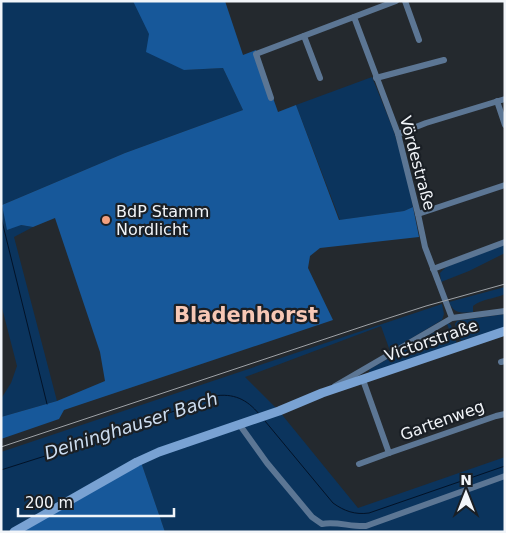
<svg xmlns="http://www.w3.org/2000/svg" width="506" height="533" font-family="'DejaVu Sans',sans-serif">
	<rect width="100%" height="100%" fill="#24292e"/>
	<g fill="#0b345d">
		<polygon points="1,1 134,1 184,70 223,68 243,110 125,153 2,205 21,225 33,227 14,237 57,401 1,417 1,399 11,383 17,366 1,304"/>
		<polygon points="372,77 393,129 405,167 413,207 404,211 340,220 296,105"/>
		<polygon points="505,244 505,253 469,271 441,282 440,273 446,267"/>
		<path d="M505,287v7c-11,5 -24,5 -32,12v6c-12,1 -19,2 -24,-10z"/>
		<polygon points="442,304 444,314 442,320 390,351 381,326 245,377 279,411 358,508 505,457 505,532 165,532 141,462 12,532 1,532 1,452"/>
		<polygon points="505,314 505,327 461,341 455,324 457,321"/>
		<polygon points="448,323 451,325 457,344 370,373 369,372 370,369 435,332 437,335 449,329 447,324"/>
	</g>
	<g fill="#17589a">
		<polygon points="133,1 225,1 243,55 256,50 278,112 296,105 339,220 404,211 413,207 419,237 320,248 310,256 308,268 333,320 64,410 59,419 1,439 1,417 57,401 105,381 100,352 55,218 33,227 21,225 7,230 2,205 125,153 243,110 223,68 184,70 146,52 149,34"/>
		<polygon points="141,462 165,532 12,532"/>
	</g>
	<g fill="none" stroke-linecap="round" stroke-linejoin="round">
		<g stroke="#021227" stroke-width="1">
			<polyline points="1,217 47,404"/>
			<path d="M265,421l68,82c11,8 22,12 36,10l136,-47"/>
			<polyline points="58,445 60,451"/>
			<path d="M1,470l110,-35 103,-39c19,-3 33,3 45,18"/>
		</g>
		<g stroke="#5c7694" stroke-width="6">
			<polyline points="405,1 419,40"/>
			<polyline points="354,17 398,134 418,214 425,247 452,318"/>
			<polyline points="304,36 320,78"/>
			<polyline points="376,78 444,60"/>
			<polyline points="271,98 256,54 396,1"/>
			<polyline points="497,101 505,125"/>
			<polyline points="398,134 426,123 505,99"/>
			<polyline points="418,214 505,185"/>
			<polyline points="433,269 505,242"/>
			<polyline points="501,362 505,361"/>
			<polyline points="363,380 389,453 496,416 505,414"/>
			<polyline points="335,386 452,318 505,311"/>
			<path d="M239,424l28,39 45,54 10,7c14,-3 29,3 44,2l139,-50"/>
			<polyline points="359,464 389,453"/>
		</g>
		<polyline stroke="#79a2d3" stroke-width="9" points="14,532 137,462 159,452 279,411 322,393 505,331"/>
		<polyline stroke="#9ea2a7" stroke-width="1" points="1,447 367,325 426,306 505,284"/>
	</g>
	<circle fill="#f2a07f" stroke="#1a1f25" stroke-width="2" cx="106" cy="220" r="5"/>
	<g text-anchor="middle" stroke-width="4.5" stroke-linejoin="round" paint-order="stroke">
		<g font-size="16" fill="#f2f5f9" stroke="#1a1f25">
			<text transform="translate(418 163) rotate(75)" y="6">Vördestraße</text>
			<text transform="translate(431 340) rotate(-19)" y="6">Victorstraße</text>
			<text transform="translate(442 420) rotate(-20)" y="6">Gartenweg</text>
		</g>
		<g font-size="16" fill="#f2f5f9" stroke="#1a1f25" text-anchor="start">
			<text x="116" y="217">BdP Stamm<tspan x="116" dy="18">Nordlicht</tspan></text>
		</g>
		<g font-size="18" font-style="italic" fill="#cdddf0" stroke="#1a1f25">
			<text transform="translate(131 426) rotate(-18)" y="6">Deininghauser Bach</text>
		</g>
		<g font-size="21" font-weight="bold" fill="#f7c8b5" stroke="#1a1f25">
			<text x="246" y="322">Bladenhorst</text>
		</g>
	</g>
	<rect width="506" height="533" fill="none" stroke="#f2f5f9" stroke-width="5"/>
	<g transform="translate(466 493)" stroke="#1a1f25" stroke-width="4" paint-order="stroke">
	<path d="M0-4L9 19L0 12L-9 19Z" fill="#f2f5f9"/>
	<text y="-8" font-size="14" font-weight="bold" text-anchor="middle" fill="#f2f5f9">N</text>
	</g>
	<path d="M18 508v8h156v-8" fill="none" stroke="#f2f5f9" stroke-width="2.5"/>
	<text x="25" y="508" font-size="15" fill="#f2f5f9" stroke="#1a1f25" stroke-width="4" paint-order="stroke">200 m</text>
</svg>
